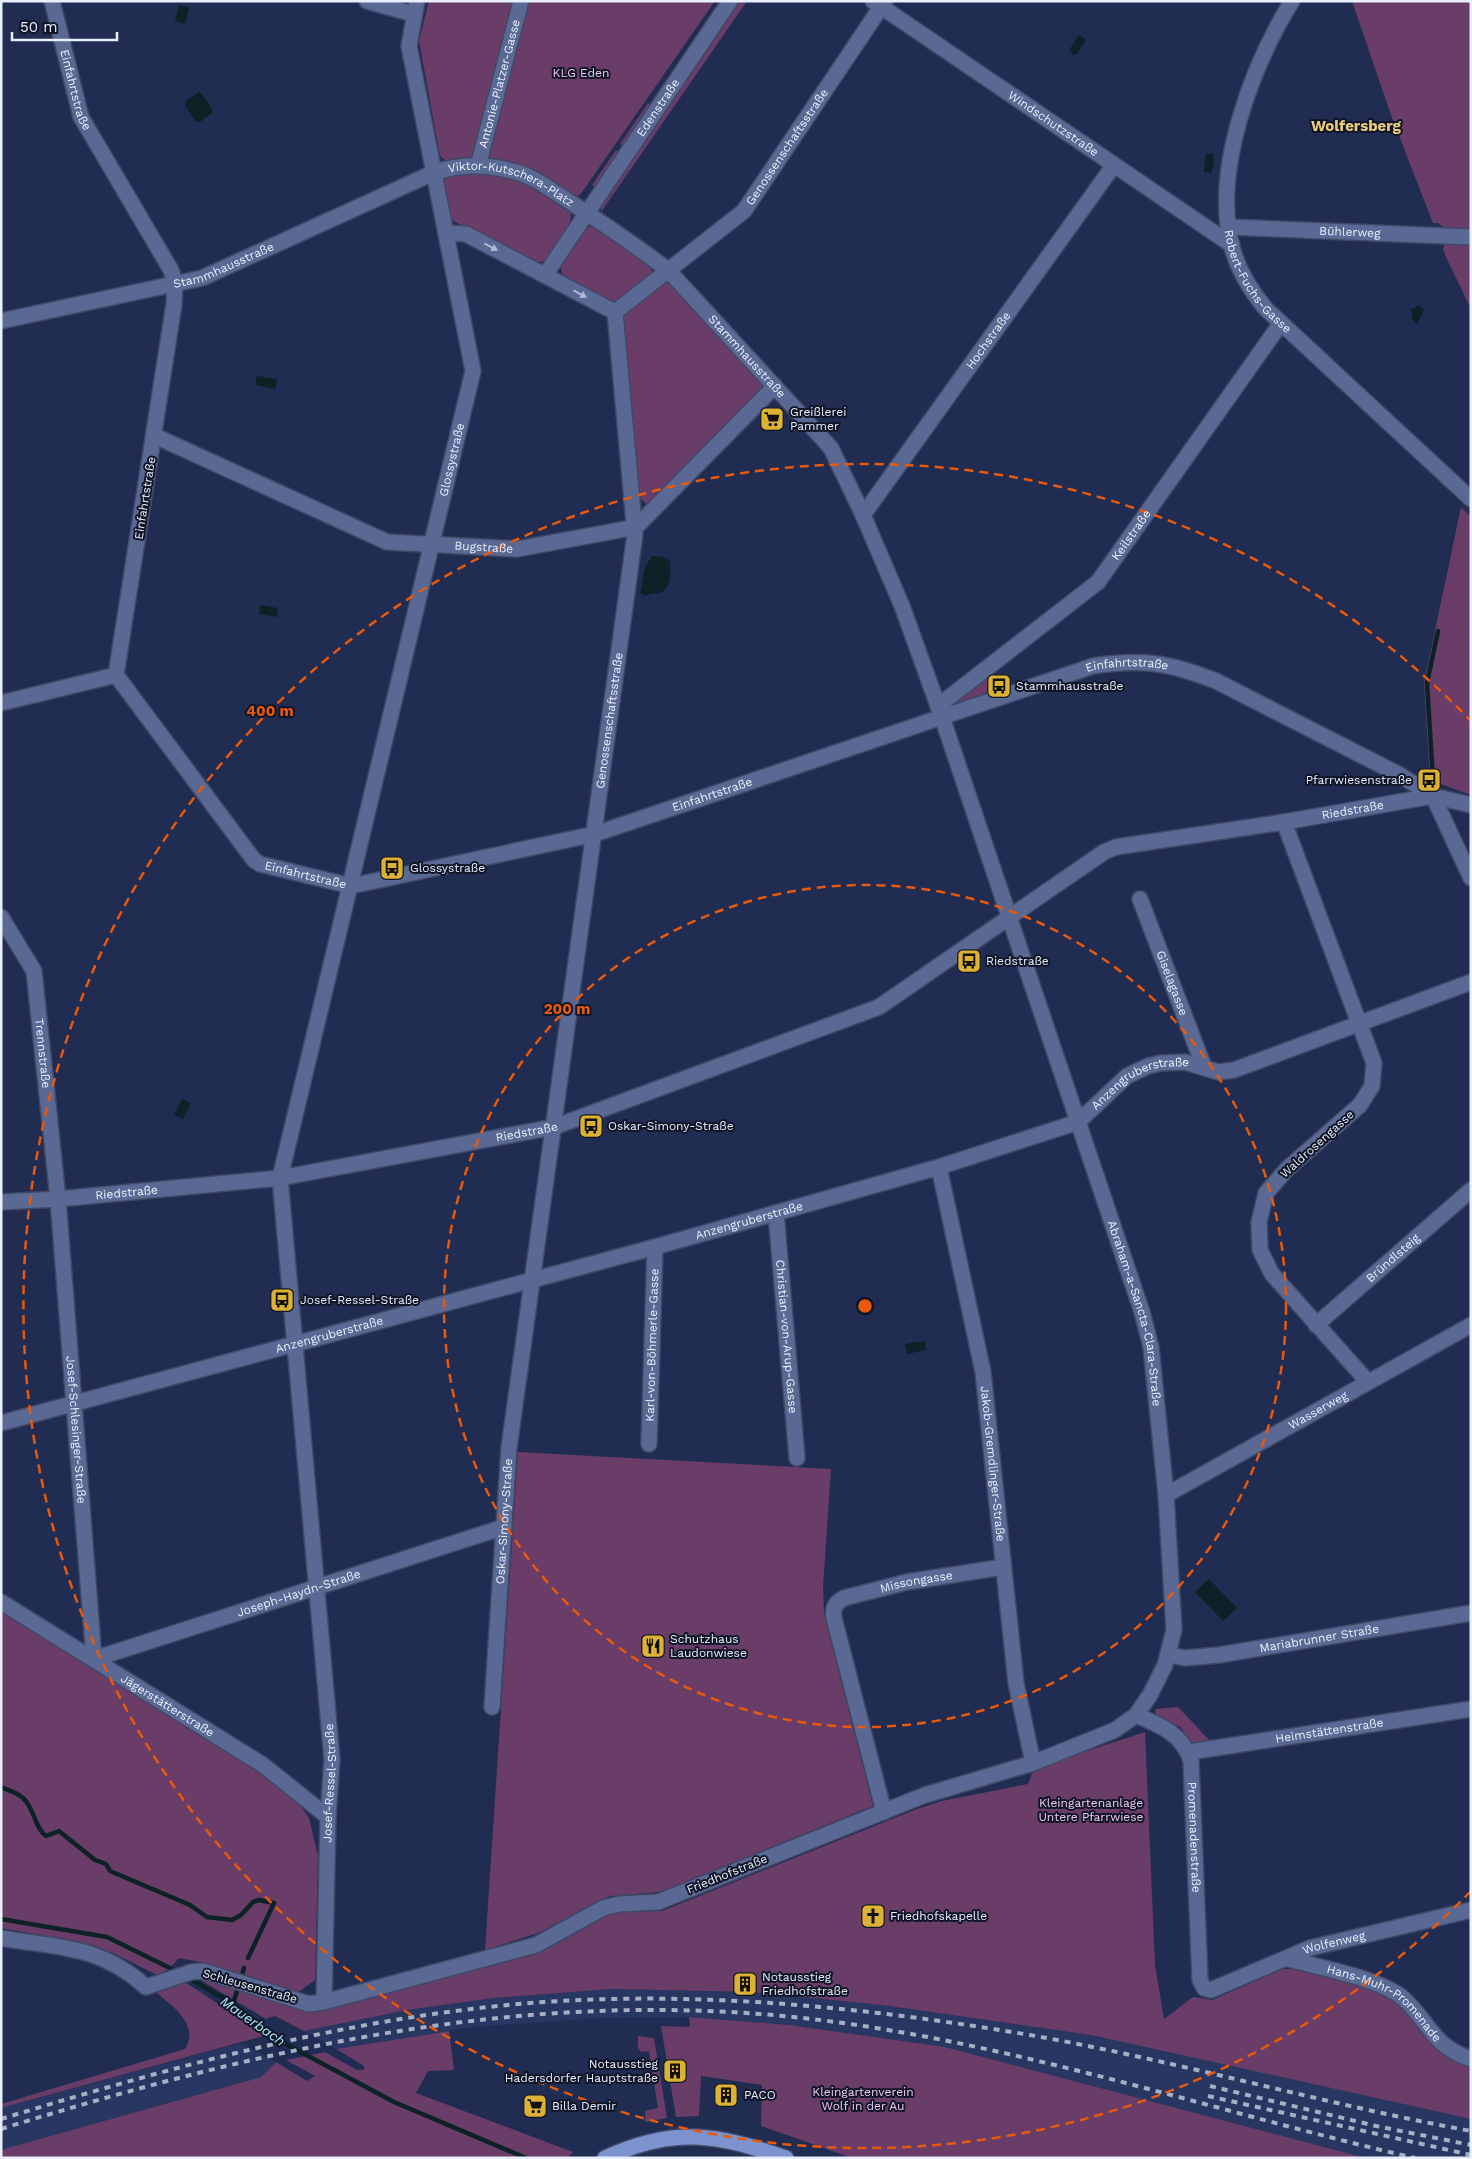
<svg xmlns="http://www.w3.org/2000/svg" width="1472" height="2159" font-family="'Work Sans',sans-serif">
	<rect width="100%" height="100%" fill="#202c52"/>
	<g fill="#283761">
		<polygon points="612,1989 751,1992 882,2005 1091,2035 1471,2119 1471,2158 1366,2158 945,2047 789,2025 689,2017 602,2018 472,2027 336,2049 304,2031 407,2010 494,1998"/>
		<polygon points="237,2044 244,2045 276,2062 261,2077 1,2150 1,2108"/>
	</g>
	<g fill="#693d67">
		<polygon points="429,1 514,1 474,154 469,158 445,160 440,156 419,41"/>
		<polygon points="528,1 715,1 580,195 575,196 533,169 491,159 488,154"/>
		<polygon points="740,1 747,1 601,212 601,204"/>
		<polygon points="1352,1 1471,1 1471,231 1447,230 1438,223 1433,223 1391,115"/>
		<polygon points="648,103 652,106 624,146 620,144"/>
		<polygon points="616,150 619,153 595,187 592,185"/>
		<polygon points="479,171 522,180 571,212 570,224 546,261 534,263 451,220 443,179 448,175"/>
		<polygon points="591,226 595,226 652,267 651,274 615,302 563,277 560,265 584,229"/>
		<polygon points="1447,241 1471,242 1471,309 1445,255 1443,248"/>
		<polygon points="662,282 672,283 765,385 764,391 650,504 647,504 639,498 621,320 623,313"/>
		<polygon points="1461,507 1471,517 1471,795 1430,780 1424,683"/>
		<polygon points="985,675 993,690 959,703 957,701"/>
		<polygon points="518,1452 831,1469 823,1586 824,1614 873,1806 660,1892 610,1896 538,1933 485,1950"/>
		<polygon points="1,1611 111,1680 229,1750 290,1791 309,1818 318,1856 315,1980 297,1993 205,1963 179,1958 169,1969 157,1975 113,1953 92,1945 1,1928"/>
		<polygon points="1178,1707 1212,1743 1197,1745 1192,1742 1180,1727 1155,1715 1156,1709"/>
		<path d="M1145,1732l10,233 9,54 29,-22 19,3 71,-31h9c26,7 75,15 96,27 9,5 15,14 22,22 21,27 27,38 61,49v52l-380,-84 -209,-30 -131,-13 -139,-3 -118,9 -87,12 -103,21 -29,-15 -9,3 -69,-41 12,-2 99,33 229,-58 77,-39 48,-1 255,-102 25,-8 86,-17 4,-11 27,-13z"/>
		<path d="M183,1981l84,54 -266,73v-4l184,-55c15,-24 -12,-42 -28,-56l2,-6z"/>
		<polygon points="689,2017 789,2025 945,2047 1366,2158 852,2158 761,2126 762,2085 701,2076 699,2116 676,2117 661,2026 690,2027"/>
		<polygon points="449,2031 454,2070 428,2071 416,2093 573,2152 567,2158 1,2158 1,2150 22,2144 261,2077 276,2062 307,2081 315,2076 286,2060 325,2052 357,2070 364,2070 364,2066 336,2049"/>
		<polygon points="638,2036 654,2038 667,2118 645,2122 645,2111 658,2108 649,2051 641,2052 638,2048"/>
	</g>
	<g fill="#0c2226">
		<polygon points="179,5 189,8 185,24 175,21"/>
		<polygon points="1079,35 1086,40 1076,55 1073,55 1069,50"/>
		<polygon points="199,92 203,95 212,109 212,113 200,122 195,121 185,106 186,101"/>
		<polygon points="1206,154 1214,154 1212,173 1204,172"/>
		<polygon points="1419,305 1424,310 1417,324 1411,318 1413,313 1410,310"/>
		<polygon points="257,376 277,379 275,389 255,385"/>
		<path d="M652,556l12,1 5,3c3,9 2,27 -7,32 -5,2 -11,1 -17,4l-5,-3 5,-26z"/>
		<polygon points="260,605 278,608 277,617 259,614"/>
		<polygon points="182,1099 191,1103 183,1119 174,1115"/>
		<polygon points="925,1341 926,1350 907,1354 905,1344"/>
		<polygon points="1209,1579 1237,1608 1223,1621 1195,1592"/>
	</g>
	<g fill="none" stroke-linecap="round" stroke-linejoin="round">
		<g stroke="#0c2226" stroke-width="4.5">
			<polyline points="1433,780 1427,683 1438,631"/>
			<path d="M1,1787c7,3 17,6 22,11 12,11 11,29 23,38l13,-5 36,29 11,4 4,7 80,34 17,12 25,3 9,-5 12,-13 6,-2 15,3 -26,55"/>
			<polyline points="1,1919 107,1937 178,1972"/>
			<polyline points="187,1977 233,2004 273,2037 310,2057 394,2102 526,2158"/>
			<polyline points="233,2004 244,1968"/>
		</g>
		<g stroke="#404866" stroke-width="18">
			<g id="minor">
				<path id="s1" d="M52,1l29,116 90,153 4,13 -1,21 -58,371 138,185 6,4 91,22 244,-52 498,-168c49,-8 77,-3 123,15l184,94 33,21 38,9"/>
				<polyline points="367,1 413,14"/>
				<path id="s2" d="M873,1l359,244"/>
				<path id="s3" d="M1292,1c-40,65 -80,169 -60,246 6,23 19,44 34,62l205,190"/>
				<path id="s4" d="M478,166l43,-165"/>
				<path id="s5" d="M1229,227l242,10"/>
				<polyline points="446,233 466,234 615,312"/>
				<path id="s6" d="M545,275l185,-274"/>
				<path id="s7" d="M615,312l129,-101 141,-210"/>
				<path id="s8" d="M1,321l201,-43 231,-105c28,-10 55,-9 83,-1 19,5 35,18 51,28 34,22 68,45 101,70l163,178 32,67 39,91 40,111 200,595 9,35 15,148 8,135 -9,35 -15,30 -14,20 -21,15 -82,33 -108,32 -267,107 -39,2 -16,4 -67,37 -212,57 -15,2 -106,-33 -12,1 -45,15c-46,-42 -87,-39 -145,-49"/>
				<path id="s9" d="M155,436l232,106 130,7 119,-22 139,-141"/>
				<path id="s10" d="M863,515l251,-350"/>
				<polyline points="1,703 116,675"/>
				<path id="s11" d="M938,706l160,-124 183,-259"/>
				<polyline points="1433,796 1471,878"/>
				<polyline points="1284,822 1374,1063 1372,1086 1360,1105 1287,1169 1266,1193 1259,1222 1260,1250 1272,1274 1368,1382"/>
				<path id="s12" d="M1140,899l64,168"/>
				<path id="s13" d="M1,917l33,54 24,228 36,460 410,-132"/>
				<path id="s14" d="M939,1167l44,205 33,311 17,80"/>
				<path id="s15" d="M1,1202l57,-3 222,-21 274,-51 325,-120 225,-155 12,-5 168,-25 149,-26"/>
				<path id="s16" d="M776,1213l21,245"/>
				<path id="s17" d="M1316,1325l155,-135"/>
				<path id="s18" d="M1,1423l654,-176 284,-80 139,-45 49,-46 21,-10 13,-3 24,-1 33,10 16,-2 237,-88"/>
				<path id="s19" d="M649,1444l6,-197"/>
				<path id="s20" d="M1166,1495l305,-170"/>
				<path id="s21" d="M1,1602l262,163 65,52"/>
				<path id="s22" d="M1169,1655l16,3 34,-3 252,-42"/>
				<path id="s23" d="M492,1707l17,-259 126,-914 -20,-222"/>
				<path id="s24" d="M1136,1715c24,10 47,19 55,46l9,219 4,8 7,2 99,-42 161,-38"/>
				<path id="s25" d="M1189,1752l282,-43"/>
				<path id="s26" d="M884,1812l-50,-194c-2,-10 2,-16 10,-20l63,-16 96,-15"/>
				<path id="s27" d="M1289,1959c31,9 91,19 115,40 26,24 28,47 67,60"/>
				<path id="s28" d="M324,2002l4,-185 4,-58 -52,-581 193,-807 -64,-325 8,-45"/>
			</g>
		</g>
		<g stroke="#404866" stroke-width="18">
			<path id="major" d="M605,2158c69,-32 112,-24 181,0"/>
		</g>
		<use href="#minor" stroke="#596993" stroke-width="15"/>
		<use href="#major" stroke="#7c93d0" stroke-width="15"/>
		<g stroke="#a7afc5" stroke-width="4" stroke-dasharray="6 6" stroke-linecap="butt">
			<polyline points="1210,2086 1376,2126 1471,2145"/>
			<polyline points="1208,2096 1471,2155"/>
			<path d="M1,2119c177,-54 358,-104 543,-117 163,-11 326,6 486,33 148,26 293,69 441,96"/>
			<path d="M1,2129c278,-86 549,-147 842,-106 194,27 381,91 572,135"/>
		</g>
	</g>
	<defs><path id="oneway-solid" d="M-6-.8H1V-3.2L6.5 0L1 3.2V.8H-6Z" transform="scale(1.25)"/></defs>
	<g fill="#afb9d3">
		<use href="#oneway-solid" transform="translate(491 247) rotate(28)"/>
		<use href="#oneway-solid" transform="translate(580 294) rotate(28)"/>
	</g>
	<g fill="none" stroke="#e8590c" stroke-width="2.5" stroke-dasharray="9 6">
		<circle cx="865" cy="1306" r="421"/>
		<path d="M1471 1891A842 842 0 1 1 1471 721"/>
	</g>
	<defs>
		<g id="supermarket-square" transform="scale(1.25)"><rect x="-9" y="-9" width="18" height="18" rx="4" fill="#ddb133" stroke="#101627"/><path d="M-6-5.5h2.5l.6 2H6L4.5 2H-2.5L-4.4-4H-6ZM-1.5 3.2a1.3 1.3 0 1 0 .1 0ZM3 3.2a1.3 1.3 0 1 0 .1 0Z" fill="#111"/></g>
		<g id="bus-square" transform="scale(1.25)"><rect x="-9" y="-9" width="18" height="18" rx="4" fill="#ddb133" stroke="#101627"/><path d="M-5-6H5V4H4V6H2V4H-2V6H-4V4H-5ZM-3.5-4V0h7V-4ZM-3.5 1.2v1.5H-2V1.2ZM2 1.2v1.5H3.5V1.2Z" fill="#111"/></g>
		<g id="restaurant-square" transform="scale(1.25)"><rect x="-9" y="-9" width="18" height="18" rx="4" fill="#ddb133" stroke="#101627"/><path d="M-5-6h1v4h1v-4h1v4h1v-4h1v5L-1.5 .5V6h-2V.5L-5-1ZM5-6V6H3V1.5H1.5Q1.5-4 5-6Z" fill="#111"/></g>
		<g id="church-square" transform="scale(1.25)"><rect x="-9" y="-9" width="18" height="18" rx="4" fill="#ddb133" stroke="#101627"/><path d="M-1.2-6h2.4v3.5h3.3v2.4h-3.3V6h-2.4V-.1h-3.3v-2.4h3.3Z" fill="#111"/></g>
		<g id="building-square" transform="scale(1.25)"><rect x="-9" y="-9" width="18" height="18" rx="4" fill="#ddb133" stroke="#101627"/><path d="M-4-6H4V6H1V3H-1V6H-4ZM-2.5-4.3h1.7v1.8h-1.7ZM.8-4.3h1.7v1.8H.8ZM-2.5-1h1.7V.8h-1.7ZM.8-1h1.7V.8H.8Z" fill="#111"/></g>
	</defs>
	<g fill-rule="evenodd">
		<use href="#supermarket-square" x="772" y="419"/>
		<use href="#bus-square" x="999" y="686"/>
		<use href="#bus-square" x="1429" y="780"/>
		<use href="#bus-square" x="392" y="868"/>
		<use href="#bus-square" x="969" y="961"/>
		<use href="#bus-square" x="591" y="1126"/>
		<use href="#bus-square" x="282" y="1300"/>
		<use href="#restaurant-square" x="653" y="1646"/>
		<use href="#church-square" x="873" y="1916"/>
		<use href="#building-square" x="745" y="1984"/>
		<use href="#building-square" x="675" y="2071"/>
		<use href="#building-square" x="726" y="2095"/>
		<use href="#supermarket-square" x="535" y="2106"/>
	</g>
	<g text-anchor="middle" stroke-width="4" stroke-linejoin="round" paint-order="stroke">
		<g font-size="12" fill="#f3caf1" stroke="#101627">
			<text x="581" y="77">KLG Eden</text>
			<text x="1091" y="1807">Kleingartenanlage<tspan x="1091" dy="14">Untere Pfarrwiese</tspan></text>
			<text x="863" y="2096">Kleingartenverein<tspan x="863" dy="14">Wolf in der Au</tspan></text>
		</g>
		<g font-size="12" fill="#e9effd" stroke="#101627">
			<text dy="4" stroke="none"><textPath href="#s4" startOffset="85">Antonie-Platzer-Gasse</textPath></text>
			<text dy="4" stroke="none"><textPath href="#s1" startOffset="92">Einfahrtstraße</textPath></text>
			<text dy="4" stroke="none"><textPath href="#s6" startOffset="202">Edenstraße</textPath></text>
			<text dy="4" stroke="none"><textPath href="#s2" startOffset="218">Windschutzstraße</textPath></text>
			<text dy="4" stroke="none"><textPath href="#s7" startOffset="241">Genossenschaftsstraße</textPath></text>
			<text dy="4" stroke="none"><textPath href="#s8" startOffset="542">Viktor-Kutschera-Platz</textPath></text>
			<text dy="4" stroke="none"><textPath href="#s5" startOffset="121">Bühlerweg</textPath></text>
			<text dy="4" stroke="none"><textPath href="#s8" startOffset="230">Stammhausstraße</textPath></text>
			<text dy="4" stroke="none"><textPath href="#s3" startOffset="302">Robert-Fuchs-Gasse</textPath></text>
			<text dy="4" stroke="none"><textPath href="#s10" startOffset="215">Hochstraße</textPath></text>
			<text dy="4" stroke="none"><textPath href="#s8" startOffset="842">Stammhausstraße</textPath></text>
			<text dy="4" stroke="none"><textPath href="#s28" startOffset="1565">Glossystraße</textPath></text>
			<text transform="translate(145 498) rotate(-81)" y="4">Einfahrtstraße</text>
			<text dy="4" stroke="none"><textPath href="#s11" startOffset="260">Keilstraße</textPath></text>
			<text dy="4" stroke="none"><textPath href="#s9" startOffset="352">Bugstraße</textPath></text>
			<text dy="4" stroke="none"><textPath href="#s1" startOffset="1848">Einfahrtstraße</textPath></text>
			<text dy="4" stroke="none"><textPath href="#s23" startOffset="994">Genossenschaftsstraße</textPath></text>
			<text dy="4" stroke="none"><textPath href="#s1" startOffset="1412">Einfahrtstraße</textPath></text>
			<text dy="4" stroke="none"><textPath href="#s15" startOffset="1431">Riedstraße</textPath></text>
			<text dy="4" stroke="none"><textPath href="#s1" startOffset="992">Einfahrtstraße</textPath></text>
			<text dy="4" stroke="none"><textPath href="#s12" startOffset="90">Giselagasse</textPath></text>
			<text dy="4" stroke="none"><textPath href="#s13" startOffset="146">Trennstraße</textPath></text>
			<text dy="4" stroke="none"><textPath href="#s18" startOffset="1195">Anzengruberstraße</textPath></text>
			<text dy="4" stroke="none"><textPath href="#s15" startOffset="531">Riedstraße</textPath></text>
			<text transform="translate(1317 1144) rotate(-42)" y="4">Waldrosengasse</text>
			<text dy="4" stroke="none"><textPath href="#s15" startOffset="126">Riedstraße</textPath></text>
			<text dy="4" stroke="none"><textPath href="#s18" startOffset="775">Anzengruberstraße</textPath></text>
			<text dy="4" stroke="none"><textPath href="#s17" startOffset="102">Bründlsteig</textPath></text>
			<text dy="4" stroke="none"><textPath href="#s8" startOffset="1885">Abraham-a-Sancta-Clara-Straße</textPath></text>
			<text dy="4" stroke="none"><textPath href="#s18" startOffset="340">Anzengruberstraße</textPath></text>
			<text dy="4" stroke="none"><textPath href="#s16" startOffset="124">Christian-von-Arup-Gasse</textPath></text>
			<text dy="4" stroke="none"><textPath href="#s19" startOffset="99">Karl-von-Böhmerle-Gasse</textPath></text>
			<text dy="4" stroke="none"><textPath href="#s20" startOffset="174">Wasserweg</textPath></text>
			<text dy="4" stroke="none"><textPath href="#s13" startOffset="524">Josef-Schlesinger-Straße</textPath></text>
			<text dy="4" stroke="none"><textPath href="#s14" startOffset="302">Jakob-Gremdlinger-Straße</textPath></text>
			<text dy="4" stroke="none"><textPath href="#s23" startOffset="186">Oskar-Simony-Straße</textPath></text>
			<text dy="4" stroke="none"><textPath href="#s26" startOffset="299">Missongasse</textPath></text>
			<text dy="4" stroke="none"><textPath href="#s13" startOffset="969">Joseph-Haydn-Straße</textPath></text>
			<text dy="4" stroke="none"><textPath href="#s22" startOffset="152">Mariabrunner Straße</textPath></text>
			<text dy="4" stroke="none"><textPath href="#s21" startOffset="196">Jägerstätterstraße</textPath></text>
			<text dy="4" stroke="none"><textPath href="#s25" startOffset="142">Heimstättenstraße</textPath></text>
			<text dy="4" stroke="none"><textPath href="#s28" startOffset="219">Josef-Ressel-Straße</textPath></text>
			<text dy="4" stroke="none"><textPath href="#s24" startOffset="151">Promenadenstraße</textPath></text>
			<text transform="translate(727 1874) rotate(-22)" y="4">Friedhofstraße</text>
			<text dy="4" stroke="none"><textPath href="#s24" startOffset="442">Wolfenweg</textPath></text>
			<text transform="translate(250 1986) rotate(16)" y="4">Schleusenstraße</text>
			<text dy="4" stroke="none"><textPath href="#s27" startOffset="108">Hans-Muhr-Promenade</textPath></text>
		</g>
		<g font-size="12" fill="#e9effd" stroke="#101627" text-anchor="start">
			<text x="790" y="416">Greißlerei<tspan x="790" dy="14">Pammer</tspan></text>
			<text x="1016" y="690">Stammhausstraße</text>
			<text x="1412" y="784" text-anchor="end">Pfarrwiesenstraße</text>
			<text x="410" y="872">Glossystraße</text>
			<text x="986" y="965">Riedstraße</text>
			<text x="608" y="1130">Oskar-Simony-Straße</text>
			<text x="300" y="1304">Josef-Ressel-Straße</text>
			<text x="670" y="1643">Schutzhaus<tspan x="670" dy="14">Laudonwiese</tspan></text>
			<text x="890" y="1920">Friedhofskapelle</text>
			<text x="762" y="1981">Notausstieg<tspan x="762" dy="14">Friedhofstraße</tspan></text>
			<text x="658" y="2068" text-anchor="end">Notausstieg<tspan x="658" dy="14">Hadersdorfer Hauptstraße</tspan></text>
			<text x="744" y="2099">PACO</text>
			<text x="552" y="2110">Billa Demir</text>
		</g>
		<g font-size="14" font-style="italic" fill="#aaedf8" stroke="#101627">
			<text transform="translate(253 2021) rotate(35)" y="5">Mauerbach</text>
		</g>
		<g font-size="15" font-weight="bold" fill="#ebcc81" stroke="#101627">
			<text x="1356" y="131">Wolfersberg</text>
		</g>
	</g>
	<circle cx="865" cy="1306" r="8" fill="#e8590c" stroke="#101627" stroke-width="2.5"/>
	<g font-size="15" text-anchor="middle" font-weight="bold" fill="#e8590c" stroke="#101627" stroke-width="4" stroke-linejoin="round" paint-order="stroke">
		<text x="270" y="716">400 m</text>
		<text x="567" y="1014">200 m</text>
	</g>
	<rect width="1472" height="2159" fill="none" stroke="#e9effd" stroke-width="5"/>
	<path d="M12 32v8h105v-8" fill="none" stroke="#e9effd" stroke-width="2.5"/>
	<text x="20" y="32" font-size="15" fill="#e9effd" stroke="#101627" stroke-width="4" paint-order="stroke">50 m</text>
</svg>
